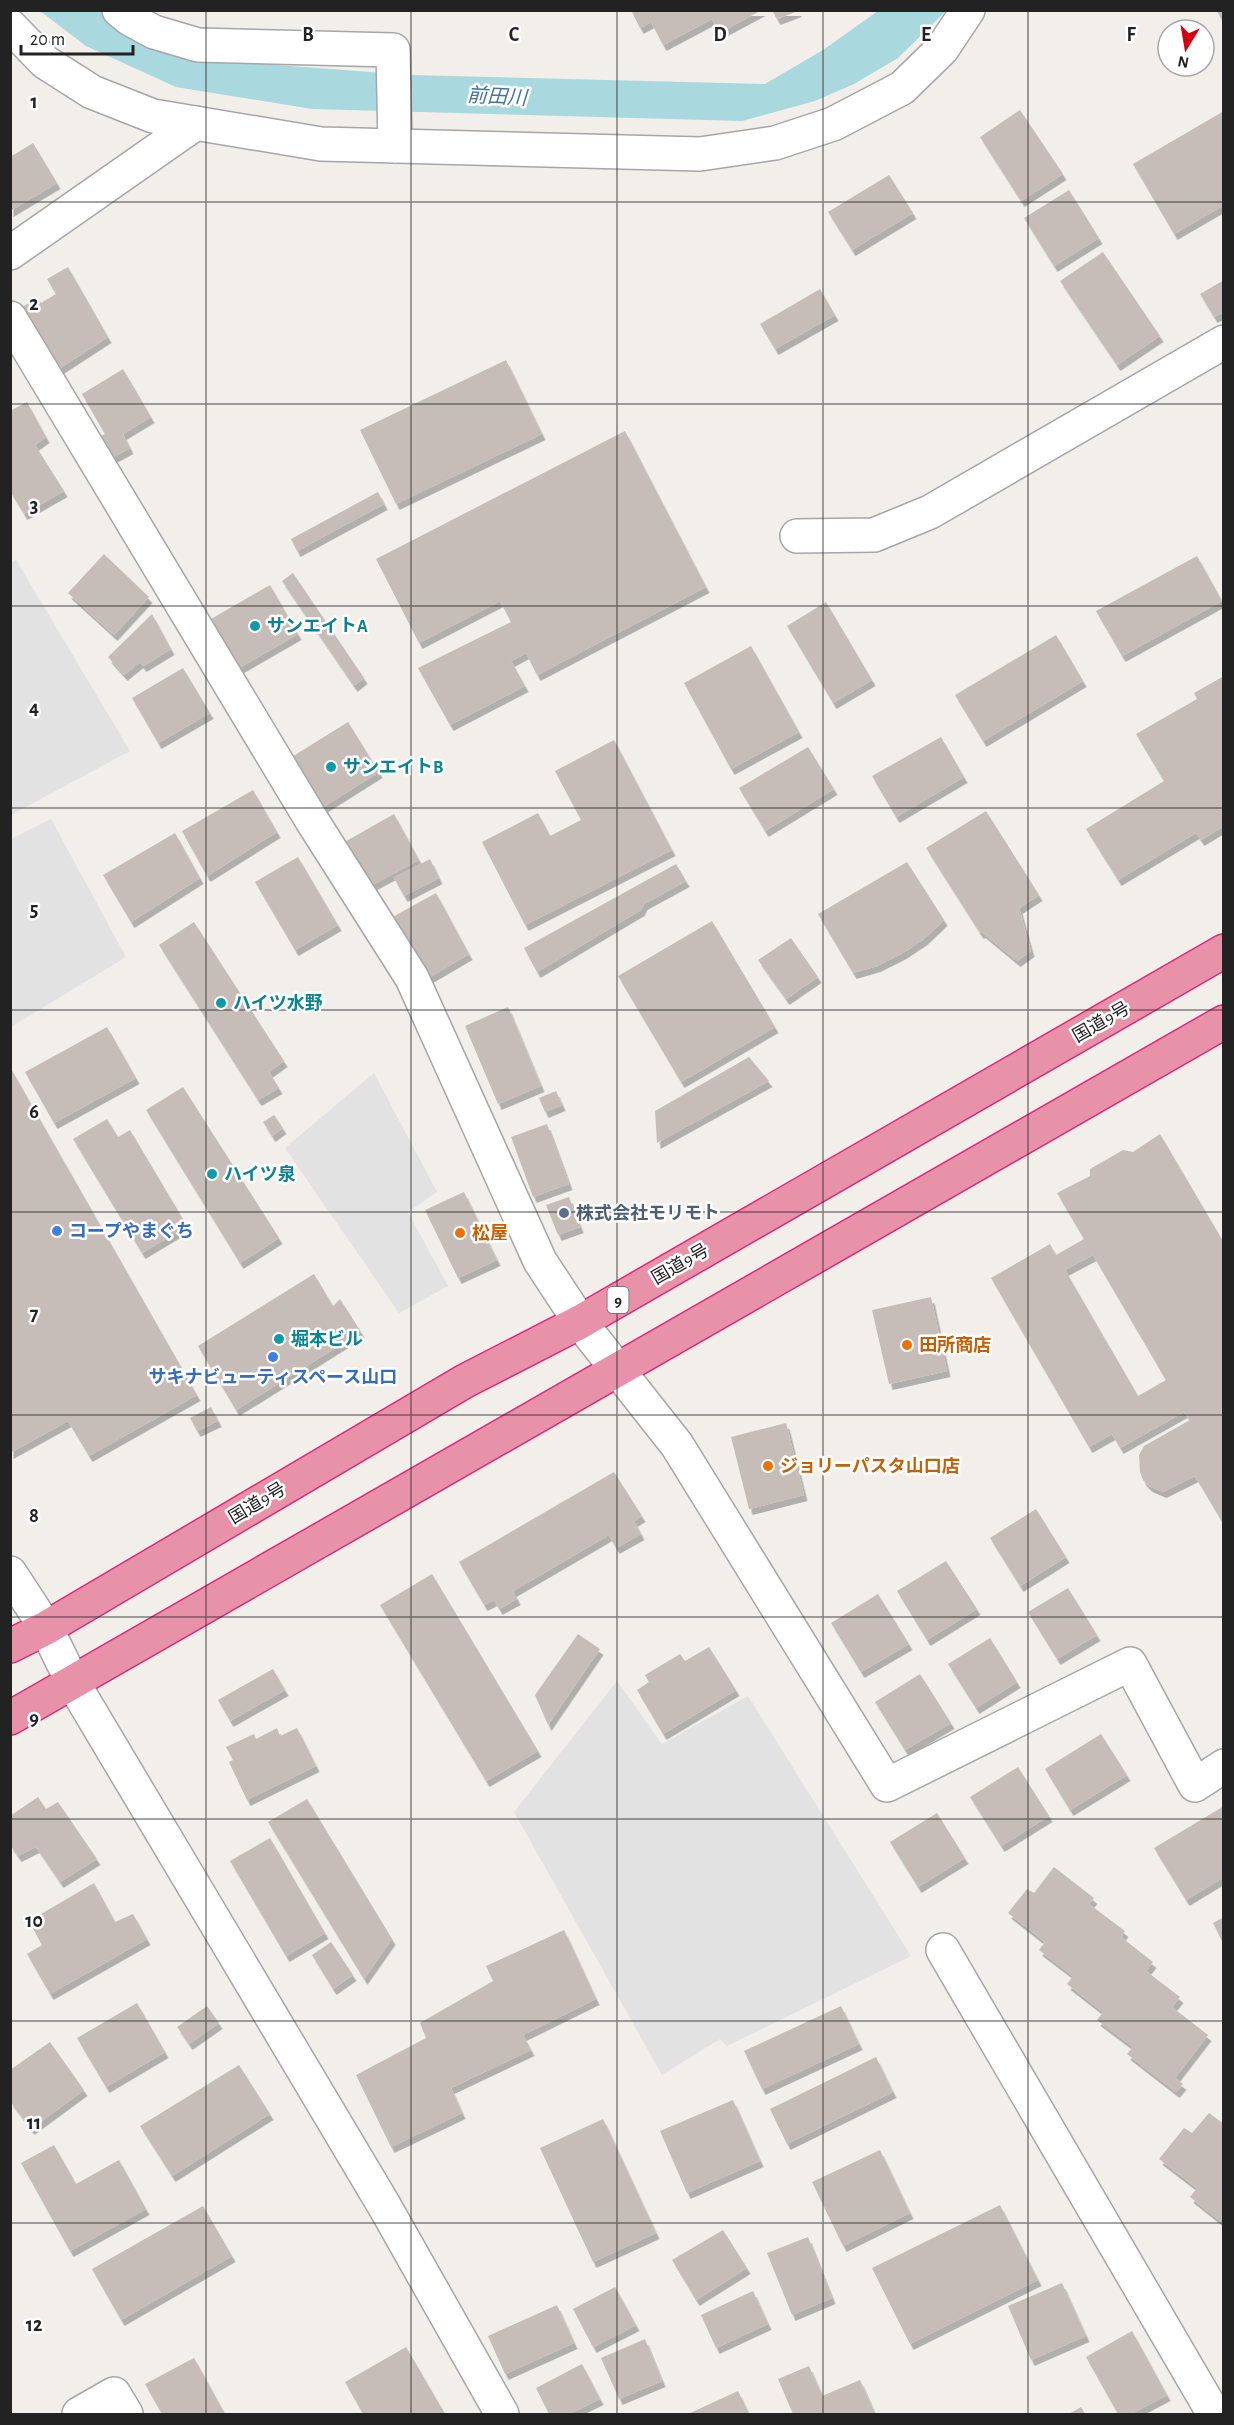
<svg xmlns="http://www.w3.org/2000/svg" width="1234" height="2425" font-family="'Alegreya Sans','Noto Sans JP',sans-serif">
	<defs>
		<filter id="shadow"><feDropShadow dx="3.5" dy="6" stdDeviation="0" flood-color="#0004"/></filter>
	</defs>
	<rect width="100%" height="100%" fill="#f2eee9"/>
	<g fill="#e2e2e2">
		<polygon points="16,560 130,751 11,815 10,563"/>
		<polygon points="51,819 126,957 11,1027 11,839"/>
		<polygon points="374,1073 437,1192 408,1212 448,1286 399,1313 285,1148"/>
		<polygon points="617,1681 662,1744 748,1696 911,1956 727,2046 720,2039 662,2075 514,1812"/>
	</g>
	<polygon fill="#aad8df" points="40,11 104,11 199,59 411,75 765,84 823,50 878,11 946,11 898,58 854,84 815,101 742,121 312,109 176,87 86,46"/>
	<g fill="#c7bdb8" fill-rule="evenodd" filter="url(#shadow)">
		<polygon points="631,10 762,10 719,33 712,19 663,45 651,22 640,28"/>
		<polygon points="772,10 798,10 798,11 777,19"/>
		<polygon points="1216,10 1224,10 1224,23"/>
		<polygon points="1020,110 1063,174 1021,201 980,137"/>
		<polygon points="1224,111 1224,205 1174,234 1133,164"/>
		<polygon points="33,143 57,183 10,211 10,157"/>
		<polygon points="889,175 913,213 852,250 828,212"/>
		<polygon points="1069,190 1099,238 1054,266 1024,218"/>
		<polygon points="1103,252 1160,336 1117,365 1060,281"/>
		<polygon points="68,267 108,337 51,374 30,320 22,307 38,298 41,303 56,294 47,279"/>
		<polygon points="1224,280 1224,312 1214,317 1200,294"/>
		<polygon points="820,289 835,315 775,349 760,324"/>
		<polygon points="506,360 542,434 396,504 360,430"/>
		<polygon points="123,369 151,417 123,434 130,448 102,463 90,441 105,434 82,394"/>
		<polygon points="27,402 46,437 35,445 64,491 24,514 10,491 10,411"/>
		<polygon points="625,431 706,587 537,675 526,653 511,661 525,686 450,725 418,668 511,622 500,601 419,643 376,559"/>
		<polygon points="378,492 384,504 297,551 291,539"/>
		<polygon points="104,554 149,597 114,635 68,593"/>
		<polygon points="1197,556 1222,601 1122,656 1096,611"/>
		<polygon points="293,573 364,678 354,686 282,581"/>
		<polygon points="270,585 298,634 239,668 211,619"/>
		<polygon points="826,602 872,680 833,703 787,626"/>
		<polygon points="152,614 171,649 143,666 140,662 124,675 108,657"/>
		<polygon points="1056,635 1083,681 983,741 955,695"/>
		<polygon points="751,646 799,732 731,769 684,683"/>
		<polygon points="183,668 210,713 158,743 132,698"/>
		<polygon points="1224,676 1224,826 1201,840 1196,833 1118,880 1086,829 1164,781 1136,734 1197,699 1194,693"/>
		<polygon points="348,722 379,772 314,813 282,763"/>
		<polygon points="941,737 964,777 896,817 872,776"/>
		<polygon points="614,740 672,850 525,925 482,842 538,813 550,836 581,820 555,771"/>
		<polygon points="808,747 834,789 765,831 739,788"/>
		<polygon points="253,790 277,832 207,876 182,831"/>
		<polygon points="986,811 1039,895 1019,908 1031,951 1017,961 982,932 980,933 926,848"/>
		<polygon points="394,814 419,860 357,893 334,848"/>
		<polygon points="175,833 200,878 131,922 103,875"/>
		<polygon points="298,857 338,925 295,950 255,882"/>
		<polygon points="430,859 439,878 404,896 394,878"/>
		<polygon points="907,862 944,920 924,939 903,953 877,966 853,973 818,914"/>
		<polygon points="676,864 686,881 644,904 641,910 537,972 524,948"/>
		<polygon points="436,893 469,954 411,988 378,925"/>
		<polygon points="712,921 775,1027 681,1082 618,976"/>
		<polygon points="194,922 284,1061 269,1072 279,1088 258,1100 159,945"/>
		<polygon points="791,938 818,977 786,999 758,960"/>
		<polygon points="508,1007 541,1086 498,1104 465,1026"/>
		<polygon points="107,1027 136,1078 54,1123 25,1072"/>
		<polygon points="749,1057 769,1081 657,1143 655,1111"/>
		<polygon points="10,1067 197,1395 89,1456 68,1421 10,1453"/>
		<polygon points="183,1087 279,1238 240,1263 146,1110"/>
		<polygon points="556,1091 562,1105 545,1112 539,1098"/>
		<polygon points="274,1115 283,1128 272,1136 263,1122"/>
		<polygon points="107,1119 118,1137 130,1130 187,1226 142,1253 73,1139"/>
		<polygon points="547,1124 569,1184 533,1197 511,1137"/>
		<path d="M1160,1134l64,109v282l-29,-49 -32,16 -14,-6 -6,-6 -3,-8 -1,-17 5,-9 46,-26 -6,-8 -64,36 -8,-14 -23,13 -98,-169 59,-34 6,11 28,-16 -27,-46 33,-17v-7l33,-19 10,2zM1093,1255l73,125 -28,16 -73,-126z"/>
		<polygon points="464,1192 497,1260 458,1278 425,1210"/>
		<polygon points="569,1197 580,1227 558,1235 546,1205"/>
		<polygon points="314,1274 333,1306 340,1299 361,1332 236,1410 198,1346"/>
		<polygon points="931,1297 947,1371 889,1384 872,1310"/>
		<polygon points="211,1407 218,1421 197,1431 190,1418"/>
		<polygon points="786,1423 804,1495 749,1509 731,1437"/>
		<polygon points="614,1472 642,1516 634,1521 641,1534 616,1548 609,1535 513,1591 517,1599 499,1609 494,1600 484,1605 459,1562"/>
		<polygon points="1036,1509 1066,1557 1020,1586 990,1538"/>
		<polygon points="946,1561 977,1609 927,1640 897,1591"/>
		<polygon points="432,1574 538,1751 486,1781 380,1605"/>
		<polygon points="1068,1588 1097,1635 1057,1659 1028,1612"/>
		<polygon points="878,1594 909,1644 861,1672 831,1623"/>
		<polygon points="578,1634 600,1649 548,1725 535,1695"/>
		<polygon points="990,1638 1017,1682 976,1708 948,1664"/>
		<polygon points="709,1647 736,1690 663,1734 637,1690 649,1682 645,1675 680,1654 685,1661"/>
		<polygon points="273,1669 285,1690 230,1721 218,1700"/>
		<polygon points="920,1674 951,1723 905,1750 875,1702"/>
		<polygon points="277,1728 280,1736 297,1728 316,1766 247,1800 229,1762 233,1760 226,1747 254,1734 256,1739"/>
		<polygon points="1101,1734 1127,1775 1070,1810 1045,1769"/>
		<polygon points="1018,1767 1049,1816 1001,1846 970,1797"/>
		<polygon points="38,1797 46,1809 58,1802 97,1859 60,1882 36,1847 18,1856 10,1845 10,1816"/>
		<polygon points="307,1799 392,1939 364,1979 268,1822"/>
		<polygon points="1224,1806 1224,1877 1186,1900 1154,1848"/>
		<polygon points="937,1813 965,1858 918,1887 890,1842"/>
		<polygon points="270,1838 325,1933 286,1956 230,1861"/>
		<polygon points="1054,1867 1094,1898 1089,1904 1125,1931 1121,1937 1153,1962 1146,1971 1180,1997 1172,2007 1208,2035 1175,2078 1183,2084 1176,2092 1127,2054 1133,2047 1097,2020 1103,2012 1067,1984 1073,1976 1039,1950 1045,1942 1008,1913 1027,1889 1034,1893"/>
		<polygon points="94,1883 115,1922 133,1914 147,1939 50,1994 27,1954 42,1945 29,1921"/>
		<polygon points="1224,1917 1224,1945 1213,1923"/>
		<polygon points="564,1930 596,1999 523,2035 531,2050 451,2088 462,2113 391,2147 356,2075 426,2038 420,2023 493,1981 486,1966"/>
		<polygon points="331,1942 353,1975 333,1989 312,1955"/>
		<polygon points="137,2003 165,2052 106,2087 77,2038"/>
		<polygon points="207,2006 219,2023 189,2044 177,2027"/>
		<polygon points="841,2006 859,2044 762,2089 744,2051"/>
		<polygon points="50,2042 84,2090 31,2129 10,2101 10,2070"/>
		<polygon points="876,2057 893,2092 787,2144 770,2109"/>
		<polygon points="239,2065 270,2114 172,2176 140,2126"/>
		<polygon points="733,2100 760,2161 687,2193 660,2131"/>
		<polygon points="1209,2113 1224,2124 1224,2224 1190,2197 1197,2188 1159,2159 1184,2128 1192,2133"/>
		<polygon points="603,2119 656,2233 593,2262 540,2148"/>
		<polygon points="54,2145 76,2184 119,2160 146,2209 70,2251 21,2163"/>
		<polygon points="880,2150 910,2213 843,2246 812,2182"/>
		<polygon points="1000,2205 1038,2280 910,2344 872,2268"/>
		<polygon points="203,2206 232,2256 121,2320 92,2269"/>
		<polygon points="723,2230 747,2268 696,2300 672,2260"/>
		<polygon points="808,2237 832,2298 792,2315 767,2253"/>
		<polygon points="1062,2283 1086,2336 1031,2360 1008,2306"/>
		<polygon points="615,2287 636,2325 593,2347 573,2309"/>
		<polygon points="753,2291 768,2324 716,2348 701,2315"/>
		<polygon points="557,2305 574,2343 505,2374 488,2336"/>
		<polygon points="1132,2331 1167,2395 1131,2414 1118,2414 1086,2357"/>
		<polygon points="645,2339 662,2381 619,2399 601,2358"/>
		<polygon points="406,2347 445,2414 363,2414 345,2382"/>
		<polygon points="194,2358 225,2414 162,2414 145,2384"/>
		<polygon points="582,2364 600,2399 569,2414 549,2414 536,2388"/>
		<polygon points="809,2366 822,2396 860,2380 875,2414 793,2414 778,2379"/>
		<polygon points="738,2391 749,2414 688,2414"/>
		<polygon points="1081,2407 1085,2414 1069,2414"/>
	</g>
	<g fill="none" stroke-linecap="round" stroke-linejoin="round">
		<g stroke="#a6a6a6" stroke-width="36">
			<g id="minor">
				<polyline points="119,10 130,19 154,32 198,45 393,50 395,146"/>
				<polyline points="10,26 45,62 92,92 153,116 321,144 700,154 775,143 833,124 902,88 942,49 968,10"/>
				<polyline points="10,253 196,123"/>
				<polyline points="10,318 311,819 412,978 540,1261 580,1322 677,1445 887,1785 1130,1664 1195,1785 1224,1766"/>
				<polyline points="797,536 874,535 930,512 1224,342"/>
				<polyline points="10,1573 46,1628 73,1683 385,2207 502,2414"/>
				<polyline points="943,1950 1214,2414"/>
				<polyline points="79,2414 114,2394 126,2414"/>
			</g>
		</g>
		<g stroke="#dc2a77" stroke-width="36">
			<g id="highway">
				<polyline points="10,1646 46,1628 465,1381 580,1322 1224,951"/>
				<polyline points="10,1718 1224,1022"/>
			</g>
		</g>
		<use href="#minor" stroke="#fff" stroke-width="33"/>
		<use href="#highway" stroke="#e892aa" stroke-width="33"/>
	</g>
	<path fill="none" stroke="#222" stroke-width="1.5" stroke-opacity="0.55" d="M206,10v2404M411,10v2404M617,10v2404M823,10v2404M1028,10v2404M10,202h1214M10,404h1214M10,606h1214M10,808h1214M10,1010h1214M10,1212h1214M10,1415h1214M10,1617h1214M10,1819h1214M10,2021h1214M10,2223h1214"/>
	<g fill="#0f9aa8" stroke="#fff" stroke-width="2">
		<circle cx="255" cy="626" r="6"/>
		<circle cx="331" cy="767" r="6"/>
		<circle cx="221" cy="1003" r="6"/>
		<circle cx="212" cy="1174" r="6"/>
		<circle cx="279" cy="1339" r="6"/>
	</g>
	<circle fill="#5c6f8a" stroke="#fff" stroke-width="2" cx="564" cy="1213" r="6"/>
	<g fill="#3f7fe0" stroke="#fff" stroke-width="2">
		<circle cx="57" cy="1231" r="6"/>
		<circle cx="273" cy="1357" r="6"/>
	</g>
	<g fill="#e8710a" stroke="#fff" stroke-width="2">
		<circle cx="460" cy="1233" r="6"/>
		<circle cx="907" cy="1345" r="6"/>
		<circle cx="768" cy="1466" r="6"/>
	</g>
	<g text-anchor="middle" stroke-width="5" stroke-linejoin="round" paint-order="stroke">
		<rect fill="#fff" stroke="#646464" stroke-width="1.5" x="607.5" y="1287" width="21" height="26" rx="4.5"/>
		<g font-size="16" font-weight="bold" fill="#222">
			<text x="618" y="1306">9</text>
		</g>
		<g font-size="18" font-weight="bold" fill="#0d838f" stroke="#fff" text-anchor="start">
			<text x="267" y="632">サンエイトA</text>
			<text x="343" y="773">サンエイトB</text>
			<text x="233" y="1009">ハイツ水野</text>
			<text x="224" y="1180">ハイツ泉</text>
			<text x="291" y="1345">堀本ビル</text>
		</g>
		<g font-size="18" fill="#222" stroke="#fff">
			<text transform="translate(1101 1022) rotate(-30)" y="6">国道9号</text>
			<text transform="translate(680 1264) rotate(-30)" y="6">国道9号</text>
			<text transform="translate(257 1503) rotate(-31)" y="6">国道9号</text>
		</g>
		<g font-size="18" font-weight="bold" fill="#4e5e75" stroke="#fff" text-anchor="start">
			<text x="576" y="1219">株式会社モリモト</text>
		</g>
		<g font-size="18" font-weight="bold" fill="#366cbe" stroke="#fff" text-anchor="start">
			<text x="69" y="1237">コープやまぐち</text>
			<text x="273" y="1383" text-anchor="middle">サキナビューティスペース山口</text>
		</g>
		<g font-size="18" font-weight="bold" fill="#c56008" stroke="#fff" text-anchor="start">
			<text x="472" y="1239">松屋</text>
			<text x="919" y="1351">田所商店</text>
			<text x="780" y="1472">ジョリーパスタ山口店</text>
		</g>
		<g font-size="20" font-style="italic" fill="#44779b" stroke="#fff">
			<text transform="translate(497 96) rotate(3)" y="7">前田川</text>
		</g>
	</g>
	<g font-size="20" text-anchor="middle" font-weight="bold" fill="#222" stroke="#fff" stroke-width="5" stroke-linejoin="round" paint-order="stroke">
		<text x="308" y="41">B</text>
		<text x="514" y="41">C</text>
		<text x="720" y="41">D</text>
		<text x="926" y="41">E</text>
		<text x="1131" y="41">F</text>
		<text x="34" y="108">1</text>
		<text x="34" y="310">2</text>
		<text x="34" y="512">3</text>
		<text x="34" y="714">4</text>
		<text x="34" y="916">5</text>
		<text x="34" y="1118">6</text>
		<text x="34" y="1320">7</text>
		<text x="34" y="1522">8</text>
		<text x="34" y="1725">9</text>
		<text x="34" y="1927">10</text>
		<text x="34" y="2129">11</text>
		<text x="34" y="2331">12</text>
	</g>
	<rect width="1234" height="2425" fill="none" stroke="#222222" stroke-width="24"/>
	<g transform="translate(1186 48) rotate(191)"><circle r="28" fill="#ffffff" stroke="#a7a7a7" stroke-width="1.5"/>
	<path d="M0-4.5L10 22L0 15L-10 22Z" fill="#d30014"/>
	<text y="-9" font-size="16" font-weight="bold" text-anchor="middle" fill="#222222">N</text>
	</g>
	<path d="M21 45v9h112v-9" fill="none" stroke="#222222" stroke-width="3"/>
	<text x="30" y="45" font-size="18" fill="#222222" stroke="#ffffff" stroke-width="4.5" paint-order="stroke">20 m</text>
</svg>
